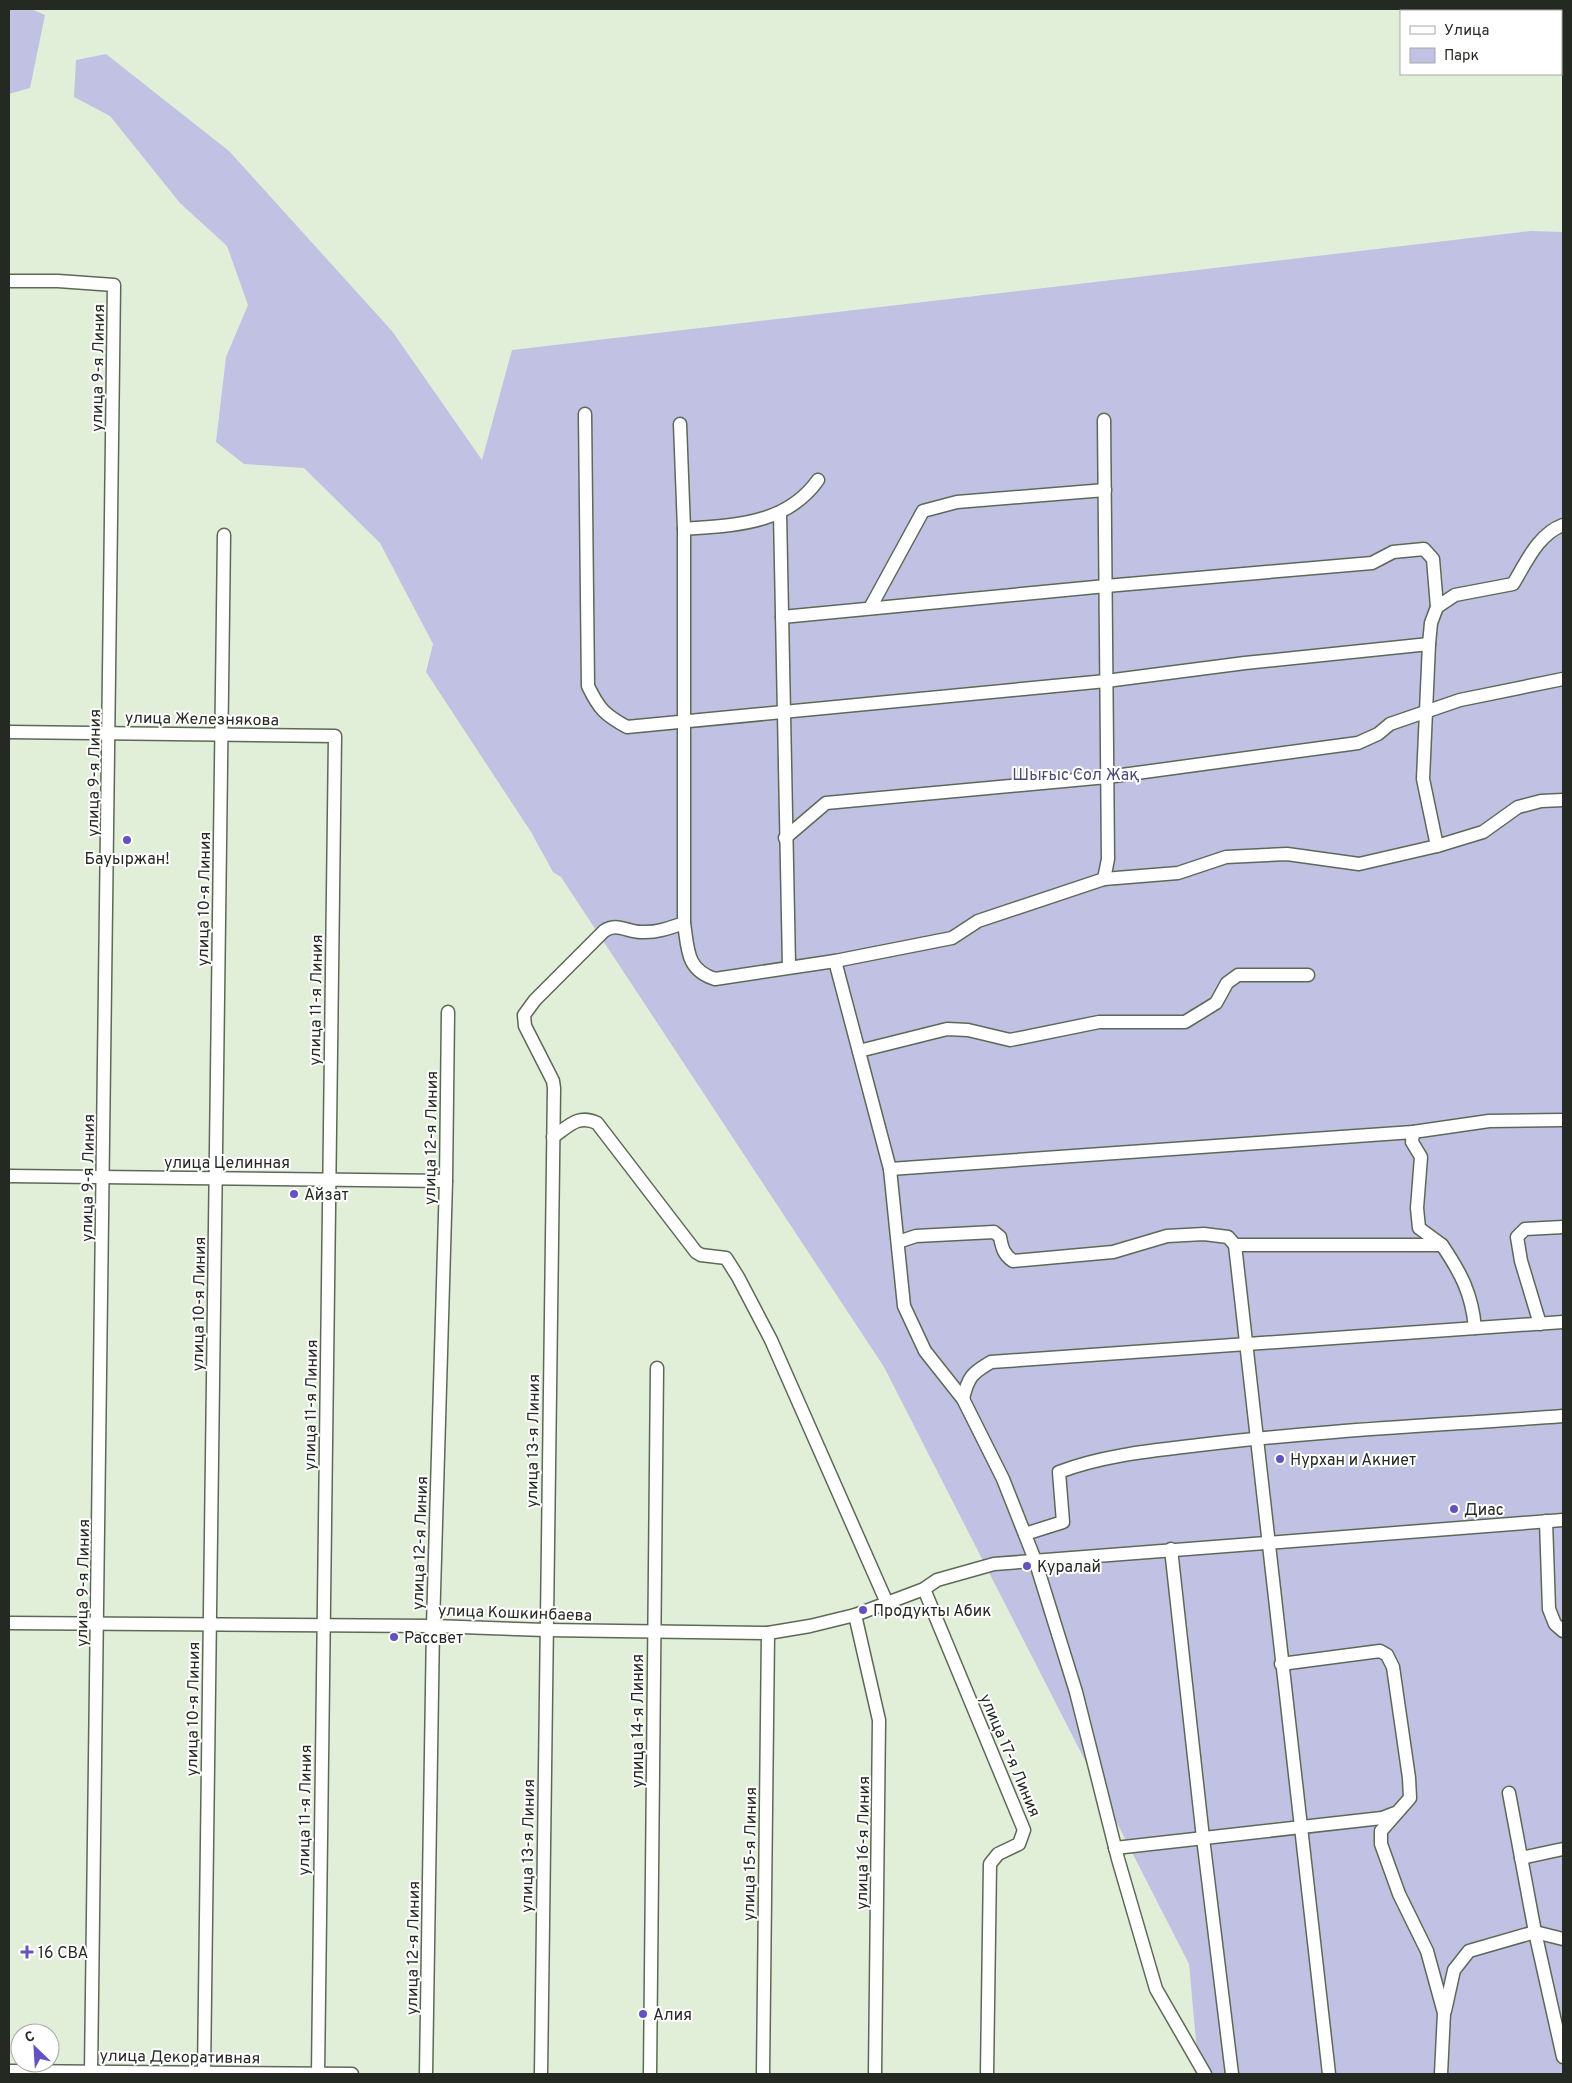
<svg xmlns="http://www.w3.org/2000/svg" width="1572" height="2083" font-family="Overpass,sans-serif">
	<rect width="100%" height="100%" fill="#e1efd9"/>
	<g fill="#c1c2e3">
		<polygon points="9,9 31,9 45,15 30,88 9,94"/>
		<polygon points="106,54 229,151 392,331 482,460 512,350 1531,231 1563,232 1563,2074 1199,2074 1189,1964 884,1367 561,877 553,872 531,832 426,672 433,644 380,543 304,468 244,464 216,442 226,357 248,305 227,246 180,203 110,116 74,97 76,60"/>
	</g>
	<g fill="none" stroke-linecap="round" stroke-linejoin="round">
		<g stroke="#5d6957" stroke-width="15">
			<g id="minor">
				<polyline points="9,281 58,281 114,285 91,2072"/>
				<path d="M585,414l3,272c11,23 17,29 39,41l479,-46 139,-18 184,-19"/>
				<path d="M680,424l4,105v394c4,26 2,47 31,56l120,-18 117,-23 26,-17 126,-42 74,-6 48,-16 61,-3 72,10 78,-18 46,-14 35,-25 23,-6 22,-1"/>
				<polyline points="780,513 789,966"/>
				<path d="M684,529c50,-4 102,-4 134,-49"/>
				<path d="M1437,607l18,-12 58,-11c13,-21 25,-50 50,-59"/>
				<polyline points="870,608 923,511 957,502 1105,490"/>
				<polyline points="782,617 1106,586 1372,563 1393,552 1424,549 1433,559 1437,607 1431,623 1429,644 1423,779 1437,846"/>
				<polyline points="9,732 335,736 318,2074"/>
				<polyline points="785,838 826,803 1107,777 1358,743 1378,734 1390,724 1460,700 1563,679"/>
				<polyline points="1104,879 1108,859 1104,420"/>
				<polyline points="835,961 890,1169 904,1306 925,1351 963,1399 1003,1479 1035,1560 1076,1692 1118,1859 1156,1989 1205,2074"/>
				<polyline points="859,1051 947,1029 968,1030 1010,1040 1099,1022 1185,1022 1216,1003 1227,983 1238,975 1308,975"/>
				<polyline points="1413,1132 1412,1142 1421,1157 1417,1208 1419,1228 1442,1245"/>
				<path d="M553,1137c16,-11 25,-23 44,-14l99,129 5,3 25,3 12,19 33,63 116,263"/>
				<polyline points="890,1169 1413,1132 1489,1121 1563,1120"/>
				<polyline points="9,1176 446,1181"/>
				<path d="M898,1242l18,-6 78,-4 6,5c2,11 4,18 13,24l100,-9 54,-16 37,-2 24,3 7,8h207c19,28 30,49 33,83"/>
				<polyline points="1235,1245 1329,2074"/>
				<polyline points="1540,1324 1521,1261 1517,1237 1525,1229 1563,1227"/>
				<path d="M963,1399c5,-22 9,-26 28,-37l572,-40"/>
				<polyline points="1546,1521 1549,1609 1555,1624 1563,1631"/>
				<path d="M1025,1534l38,-12 -4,-50c47,-18 100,-22 149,-28 118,-14 237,-19 355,-28"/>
				<polyline points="1171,1549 1203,1838 1232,2074"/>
				<polyline points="924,1589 1024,1830 1019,1844 998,1854 990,1864 987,2074"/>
				<polyline points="855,1615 879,1720 875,2074"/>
				<polyline points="9,1623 433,1626 546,1630 768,1633 810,1626 855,1615 924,1589 937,1580 994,1564 1563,1520"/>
				<polyline points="1281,1664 1380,1651 1387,1655 1393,1667 1409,1778 1410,1798 1381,1831 1381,1844 1399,1894 1427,1951 1444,2013 1441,2074"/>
				<polyline points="1509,1793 1535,1932 1563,2057"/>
				<polyline points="1115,1848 1382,1818 1395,1813"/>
				<polyline points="1521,1858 1563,1849"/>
				<polyline points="1445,2011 1454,1970 1469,1951 1535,1932 1563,1939"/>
				<polyline points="9,2071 352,2074"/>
				<polyline points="204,2073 224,535"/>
				<polyline points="426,2074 433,1626 446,1181 448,1012"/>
				<path d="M541,2074l13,-986 -1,-7 -28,-55 -1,-11 11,-15 69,-69c13,-9 23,1 37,1 15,1 29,-4 43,-9"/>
				<polyline points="650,2074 657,1368"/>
				<polyline points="763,2074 768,1633"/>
			</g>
		</g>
		<use href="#minor" stroke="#fff" stroke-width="12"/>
	</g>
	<g fill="#6351ca" stroke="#fff" stroke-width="2">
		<circle cx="127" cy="840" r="5"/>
		<circle cx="294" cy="1194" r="5"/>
		<circle cx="1280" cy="1459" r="5"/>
		<circle cx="1454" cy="1509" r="5"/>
		<circle cx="1027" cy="1566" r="5"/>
		<circle cx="863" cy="1610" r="5"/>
		<circle cx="394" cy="1637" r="5"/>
		<path d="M24.5 1944.5h5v5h5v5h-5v5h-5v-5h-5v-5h5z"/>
		<circle cx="643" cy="2014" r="5"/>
	</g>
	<g text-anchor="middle" stroke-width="4" stroke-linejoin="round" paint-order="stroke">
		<g font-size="16" fill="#242921" stroke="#fff">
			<text transform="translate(97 368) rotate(-89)" y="6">улица 9-я Линия</text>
			<text transform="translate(202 718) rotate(1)" y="6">улица Железнякова</text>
			<text transform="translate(93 773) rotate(-89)" y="6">улица 9-я Линия</text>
			<text transform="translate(203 899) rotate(-89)" y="6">улица 10-я Линия</text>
			<text transform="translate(315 1000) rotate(-89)" y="6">улица 11-я Линия</text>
			<text transform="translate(430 1138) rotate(-89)" y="6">улица 12-я Линия</text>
			<text x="227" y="1168">улица Целинная</text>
			<text transform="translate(87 1178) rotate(-89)" y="6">улица 9-я Линия</text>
			<text transform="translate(198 1304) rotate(-89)" y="6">улица 10-я Линия</text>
			<text transform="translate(310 1405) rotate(-89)" y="6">улица 11-я Линия</text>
			<text transform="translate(532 1441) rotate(-89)" y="6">улица 13-я Линия</text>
			<text transform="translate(419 1543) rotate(-88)" y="6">улица 12-я Линия</text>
			<text transform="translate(82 1583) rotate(-89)" y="6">улица 9-я Линия</text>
			<text transform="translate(515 1612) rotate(2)" y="6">улица Кошкинбаева</text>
			<text transform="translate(192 1709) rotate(-89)" y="6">улица 10-я Линия</text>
			<text transform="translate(637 1721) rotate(-90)" y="6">улица 14-я Линия</text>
			<text transform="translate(1011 1755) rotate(67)" y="6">улица 17-я Линия</text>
			<text transform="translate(304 1810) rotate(-89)" y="6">улица 11-я Линия</text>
			<text transform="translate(862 1843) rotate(-89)" y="6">улица 16-я Линия</text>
			<text transform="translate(527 1846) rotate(-89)" y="6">улица 13-я Линия</text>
			<text transform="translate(749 1854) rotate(-89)" y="6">улица 15-я Линия</text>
			<text transform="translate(412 1948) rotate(-89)" y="6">улица 12-я Линия</text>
			<text transform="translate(180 2056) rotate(1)" y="6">улица Декоративная</text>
		</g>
		<g font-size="16" fill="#4a477a" stroke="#fff">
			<text x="1076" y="780">Шығыс Сол Жақ</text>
		</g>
		<g font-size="16" fill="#242921" stroke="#fff" text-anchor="start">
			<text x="127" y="864" text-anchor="middle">Бауыржан!</text>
			<text x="304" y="1200">Айзат</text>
			<text x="1290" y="1465">Нурхан и Акниет</text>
			<text x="1464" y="1515">Диас</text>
			<text x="1037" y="1572">Куралай</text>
			<text x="873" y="1616">Продукты Абик</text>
			<text x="404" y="1643">Рассвет</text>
			<text x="38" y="1958">16 СВА</text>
			<text x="653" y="2020">Алия</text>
		</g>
	</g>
	<rect width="1572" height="2083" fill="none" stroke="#242921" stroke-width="20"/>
	<rect x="1400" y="10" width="162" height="65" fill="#ffffff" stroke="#a7a9a6"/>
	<rect x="1410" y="26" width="25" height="8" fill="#ffffff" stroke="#a7a9a6"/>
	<text x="1444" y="35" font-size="15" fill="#242921">Улица</text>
	<rect x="1410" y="48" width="25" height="15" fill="#c1c2e3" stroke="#a7a9a6"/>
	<text x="1444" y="60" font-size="15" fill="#242921">Парк</text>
	<g transform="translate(35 2048) rotate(335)"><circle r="24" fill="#ffffff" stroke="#a7a9a6"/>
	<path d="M0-4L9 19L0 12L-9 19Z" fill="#6351ca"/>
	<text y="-8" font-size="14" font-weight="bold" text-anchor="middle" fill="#242921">С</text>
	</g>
</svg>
